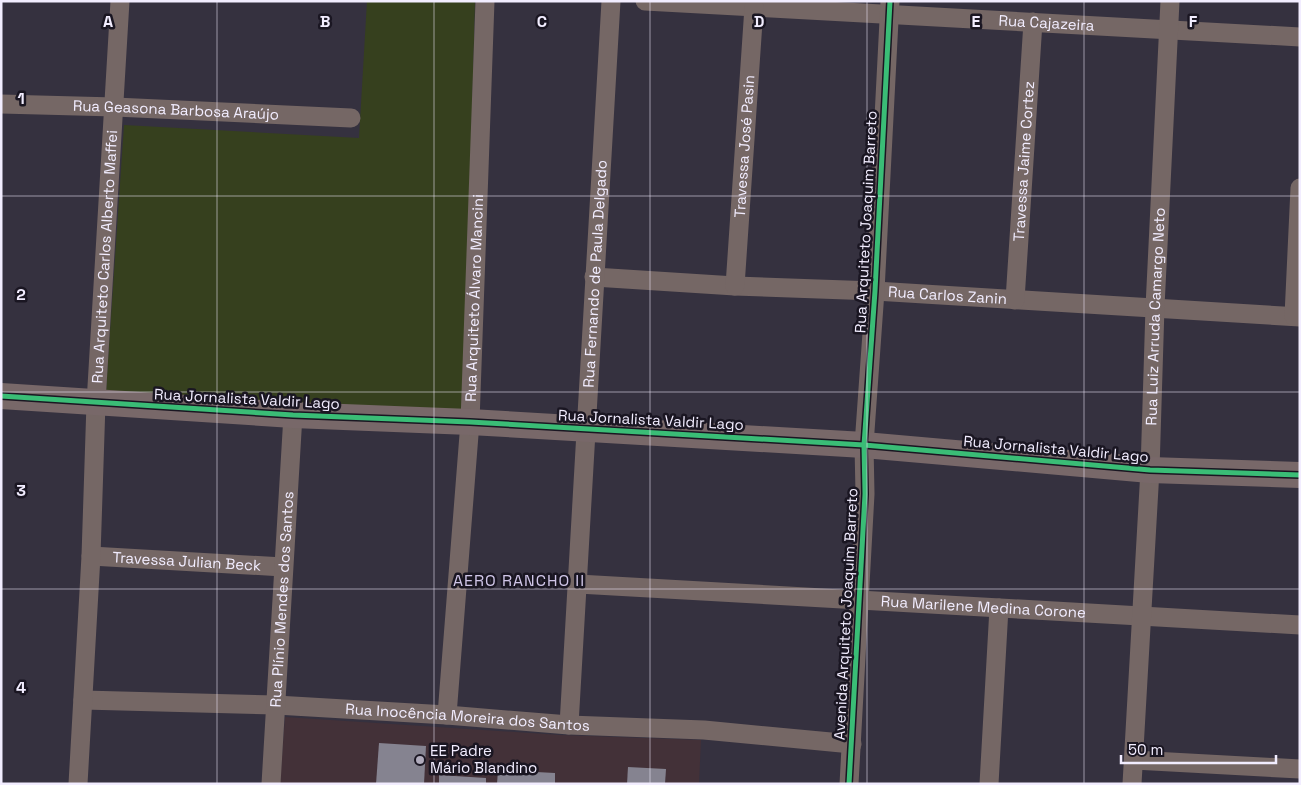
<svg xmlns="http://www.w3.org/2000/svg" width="1301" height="785" font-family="'Space Grotesk',sans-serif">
	<rect width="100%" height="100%" fill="#35313f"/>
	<polygon fill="#433138" points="285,717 560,735 701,740 699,784 280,784"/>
	<polygon fill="#36401e" points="367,1 475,1 464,413 106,391 124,125 359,138"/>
	<g fill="#858390">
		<polygon points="379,743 426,746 424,784 376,784"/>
		<polygon points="628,767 666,769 665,784 627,784"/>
		<polygon points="498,770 555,773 555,784 497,784"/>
		<polygon points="439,775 486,778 486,784 439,784"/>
	</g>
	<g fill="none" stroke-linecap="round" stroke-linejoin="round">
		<g stroke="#756765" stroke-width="19">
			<path id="s1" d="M645,1l655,36"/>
			<path id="s2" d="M1,104l114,3 236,11"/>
			<path id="s3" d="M594,277l141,9 140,5 425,26"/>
			<path id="s4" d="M735,286l19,-279"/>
			<path id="s5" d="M1015,300l18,-278"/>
			<polyline points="1294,316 1300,188"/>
			<path id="s6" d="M91,556l192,11"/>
			<path id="s7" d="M578,584l722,41"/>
			<path id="s8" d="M83,700l193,5 171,10 122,10 135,5 148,14"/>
			<path id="s9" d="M447,715l23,-293 15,-421"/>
			<path id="s10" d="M569,725l42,-724"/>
			<polyline points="1134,760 1300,769"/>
			<path id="s11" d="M78,784l13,-228 5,-153 24,-402"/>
			<path id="s12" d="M271,784l22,-369"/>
			<polyline points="849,784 865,494 864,445 875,291 890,1"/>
			<polyline points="989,784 999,608"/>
			<path id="s13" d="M1132,784l18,-314 5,-163 15,-306"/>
		</g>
		<polyline stroke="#786869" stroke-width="26" points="1,396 293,415 470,422 864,445 1150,470 1300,475"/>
		<g stroke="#1a1622" stroke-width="8">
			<g id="cycleway">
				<polyline points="1,396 293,415 470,422 864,445 1150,470 1300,475"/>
				<polyline points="849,784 865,494 864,445 875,291 890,1"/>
			</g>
		</g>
		<use href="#cycleway" stroke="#3abd76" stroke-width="5"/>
	</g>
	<path fill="none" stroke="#f2edff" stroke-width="1" stroke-opacity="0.55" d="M217,1v783M434,1v783M650,1v783M867,1v783M1084,1v783M1,196h1299M1,392h1299M1,589h1299"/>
	<circle fill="#b0abbc" stroke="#1a1622" stroke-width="2" cx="420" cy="760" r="5"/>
	<g text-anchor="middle" stroke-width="5" stroke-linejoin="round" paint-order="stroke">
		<g font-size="15" fill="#f2edff" stroke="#1a1622">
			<text dy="5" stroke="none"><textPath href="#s1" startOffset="402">Rua Cajazeira</textPath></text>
			<text dy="5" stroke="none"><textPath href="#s2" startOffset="175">Rua Geasona Barbosa Araújo</textPath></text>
			<text dy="5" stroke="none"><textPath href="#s4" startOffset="140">Travessa José Pasin</textPath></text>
			<text dy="5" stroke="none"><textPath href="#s5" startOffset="139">Travessa Jaime Cortez</textPath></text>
			<text transform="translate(866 222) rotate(-87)" y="5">Rua Arquiteto Joaquim Barreto</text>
			<text dy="5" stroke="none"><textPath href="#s11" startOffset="528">Rua Arquiteto Carlos Alberto Maffei</textPath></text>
			<text dy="5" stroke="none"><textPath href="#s10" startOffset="452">Rua Fernando de Paula Delgado</textPath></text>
			<text dy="5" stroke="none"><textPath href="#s3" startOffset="354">Rua Carlos Zanin</textPath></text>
			<text dy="5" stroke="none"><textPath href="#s9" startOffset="418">Rua Arquiteto Álvaro Mancini</textPath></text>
			<text dy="5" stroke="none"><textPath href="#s13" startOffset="468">Rua Luiz Arruda Camargo Neto</textPath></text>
			<text transform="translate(247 399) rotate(3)" y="5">Rua Jornalista Valdir Lago</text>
			<text transform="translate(651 420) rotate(3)" y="5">Rua Jornalista Valdir Lago</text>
			<text transform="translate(1056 449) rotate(5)" y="5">Rua Jornalista Valdir Lago</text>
			<text dy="5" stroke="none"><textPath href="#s6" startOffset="96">Travessa Julian Beck</textPath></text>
			<text dy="5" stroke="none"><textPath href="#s12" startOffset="185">Rua Plínio Mendes dos Santos</textPath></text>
			<text dy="5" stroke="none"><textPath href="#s7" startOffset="406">Rua Marilene Medina Corone</textPath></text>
			<text transform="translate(846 614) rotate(-87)" y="5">Avenida Arquiteto Joaquim Barreto</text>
			<text dy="5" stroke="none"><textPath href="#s8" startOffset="385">Rua Inocência Moreira dos Santos</textPath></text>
		</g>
		<g font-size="15" fill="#f2edff" stroke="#1a1622" text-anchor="start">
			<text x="430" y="756">EE Padre<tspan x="430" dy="17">Mário Blandino</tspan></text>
		</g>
		<g font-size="16" letter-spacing="1" fill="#d0c6e8" stroke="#1a1622">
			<text x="519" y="586">AERO RANCHO II</text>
		</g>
	</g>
	<g font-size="16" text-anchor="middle" font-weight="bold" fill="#f2edff" stroke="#1a1622" stroke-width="5" stroke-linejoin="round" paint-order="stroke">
		<text x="108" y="27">A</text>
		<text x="325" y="27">B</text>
		<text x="542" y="27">C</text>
		<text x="759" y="27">D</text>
		<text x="976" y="27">E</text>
		<text x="1193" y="27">F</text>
		<text x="21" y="104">1</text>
		<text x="21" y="300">2</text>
		<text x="21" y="496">3</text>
		<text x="21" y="693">4</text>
	</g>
	<rect width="1301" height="785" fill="none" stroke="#f2edff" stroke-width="5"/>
	<path d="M1121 755v8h155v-8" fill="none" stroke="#f2edff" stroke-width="2.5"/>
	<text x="1128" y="755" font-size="15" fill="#f2edff" stroke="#1a1622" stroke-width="4" paint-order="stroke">50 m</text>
</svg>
